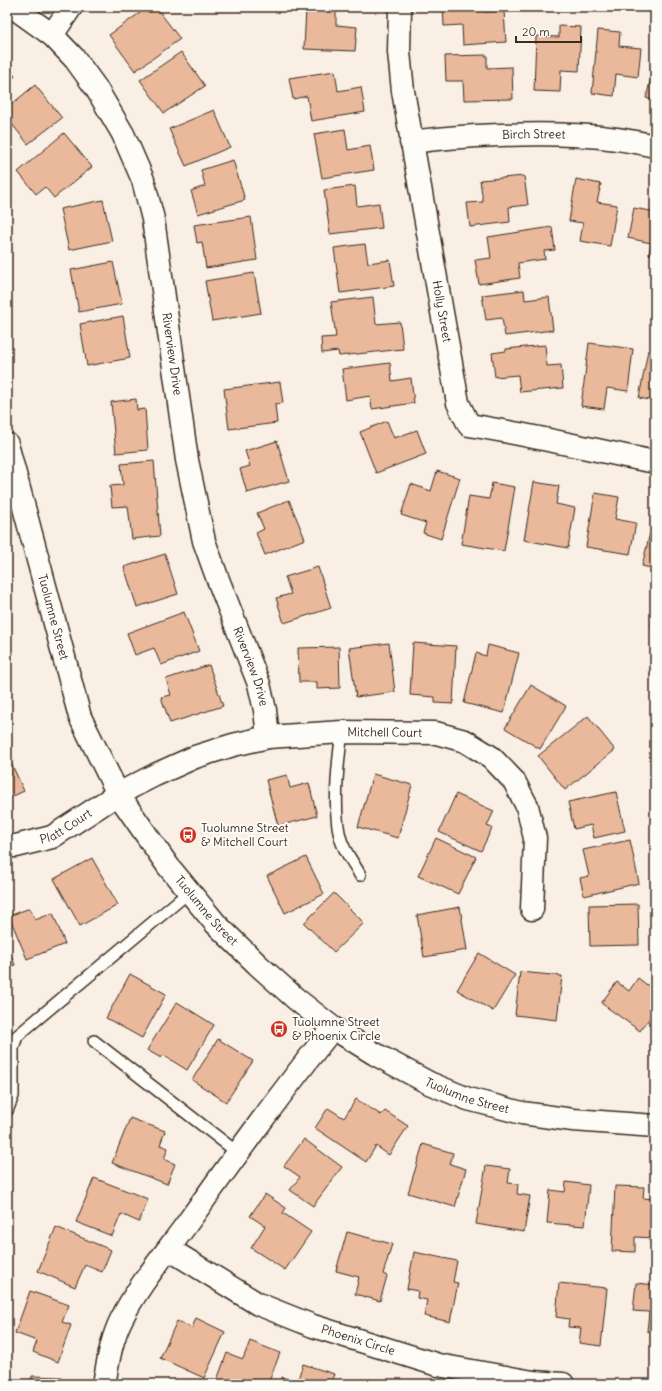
<svg xmlns="http://www.w3.org/2000/svg" width="662" height="1391" font-family="Delius,sans-serif">
	<rect width="100%" height="100%" fill="#f9efe5"/>
	<filter id="ink" filterUnits="userSpaceOnUse"><feTurbulence type="fractalNoise" baseFrequency=".025" numOctaves="2"/><feDisplacementMap in="SourceGraphic" scale="8" xChannelSelector="R" yChannelSelector="G"/><feConvolveMatrix kernelMatrix="1 2 1 2 8 2 1 2 1" color-interpolation-filters="sRGB"/></filter>
	<g filter="url(#ink)">
		<g fill="#eab99c" stroke="#3b2a1e">
			<polygon points="148,7 156,7 180,39 135,71 109,35"/>
			<polygon points="443,7 485,7 485,12 504,11 506,42 463,45 462,25 444,26"/>
			<polygon points="306,8 336,9 336,25 357,27 355,51 304,49"/>
			<polygon points="559,26 581,27 579,71 561,70 560,92 534,91 536,36 559,37"/>
			<polygon points="598,30 620,32 619,46 641,48 638,77 616,74 614,96 592,93"/>
			<polygon points="181,52 205,86 164,113 140,80"/>
			<polygon points="487,55 487,68 512,67 513,99 464,100 463,81 446,81 445,56"/>
			<polygon points="655,62 655,101 646,98"/>
			<polygon points="7,69 15,76 7,85"/>
			<polygon points="335,71 338,91 361,87 365,112 311,121 307,96 293,99 289,78"/>
			<polygon points="35,85 62,118 28,144 7,118 7,108"/>
			<polygon points="214,110 230,147 186,166 169,129"/>
			<polygon points="345,129 348,150 370,146 374,170 322,178 314,134"/>
			<polygon points="64,133 92,167 54,198 45,187 36,194 18,172"/>
			<polygon points="233,160 245,200 198,214 191,191 205,186 201,170"/>
			<polygon points="524,176 528,205 509,207 510,222 470,227 467,203 483,202 480,180"/>
			<polygon points="576,179 601,184 597,202 617,205 610,246 580,241 583,223 569,221"/>
			<polygon points="355,186 357,206 379,203 382,228 330,234 324,190"/>
			<polygon points="103,200 112,241 69,250 60,209"/>
			<polygon points="634,208 655,212 655,255 649,254 651,243 628,238"/>
			<polygon points="251,217 257,260 206,268 202,242 197,243 194,225"/>
			<polygon points="552,227 555,250 544,251 545,259 518,263 520,278 479,284 475,260 491,258 488,237"/>
			<polygon points="365,244 368,263 390,260 394,286 340,293 334,248"/>
			<polygon points="113,262 122,304 79,312 71,270"/>
			<polygon points="254,273 261,313 212,321 205,281"/>
			<polygon points="524,290 525,300 549,297 553,330 505,336 502,318 486,320 482,295"/>
			<polygon points="373,297 376,324 400,322 403,349 339,356 338,351 322,353 321,338 336,337 331,302"/>
			<polygon points="123,316 130,358 87,366 80,324"/>
			<polygon points="589,343 633,349 628,391 607,388 604,409 581,406"/>
			<polygon points="545,345 547,366 561,365 563,388 520,392 518,375 495,377 492,353 506,351 506,349"/>
			<polygon points="648,350 655,352 655,401 639,398"/>
			<polygon points="390,363 392,381 411,378 414,403 372,409 370,396 346,400 342,369"/>
			<polygon points="280,382 283,403 275,404 277,423 229,429 224,389"/>
			<polygon points="136,399 137,410 145,409 148,450 116,453 111,402"/>
			<polygon points="387,421 394,438 417,430 426,454 376,473 360,432"/>
			<polygon points="277,441 289,481 247,493 240,469 250,466 245,451"/>
			<polygon points="154,461 160,536 132,539 128,506 112,507 110,486 123,485 121,464"/>
			<polygon points="437,471 460,478 441,539 423,533 426,523 401,515 411,484 431,491"/>
			<polygon points="534,482 559,486 556,504 575,508 568,548 524,540"/>
			<polygon points="492,483 515,487 504,551 461,544 469,496 489,499"/>
			<polygon points="595,493 619,497 615,519 636,523 630,554 586,547"/>
			<polygon points="289,500 305,539 265,555 256,533 264,529 257,513"/>
			<polygon points="655,512 655,569 642,566"/>
			<polygon points="165,554 178,594 137,607 124,567"/>
			<polygon points="318,567 331,608 284,623 276,598 291,594 285,577"/>
			<polygon points="654,606 655,606 655,627 651,626"/>
			<polygon points="184,612 199,651 161,665 154,648 135,655 127,633"/>
			<polygon points="389,643 395,692 356,697 349,648"/>
			<polygon points="413,643 456,646 453,704 435,703 435,697 410,695"/>
			<polygon points="488,645 519,653 504,713 464,703 476,653 486,656"/>
			<polygon points="339,647 340,688 317,689 317,682 299,682 298,648"/>
			<polygon points="209,665 223,706 170,723 161,697 171,695 166,679"/>
			<polygon points="531,685 566,706 540,749 505,728"/>
			<polygon points="588,716 615,750 565,790 538,756"/>
			<polygon points="7,754 24,791 7,799"/>
			<polygon points="373,774 412,785 398,838 358,827"/>
			<polygon points="287,775 290,788 309,783 317,816 278,826 266,780"/>
			<polygon points="616,792 625,831 594,838 591,825 574,829 568,802"/>
			<polygon points="456,794 494,811 487,826 492,828 481,851 439,832"/>
			<polygon points="436,838 476,857 458,894 418,876"/>
			<polygon points="630,840 639,883 584,896 580,878 589,876 583,850"/>
			<polygon points="306,857 324,894 285,913 267,876"/>
			<polygon points="92,858 118,905 80,926 54,879"/>
			<polygon points="334,893 364,923 334,952 304,923"/>
			<polygon points="638,904 639,945 590,946 589,905"/>
			<polygon points="460,907 467,950 424,957 417,915"/>
			<polygon points="30,908 35,920 53,913 65,944 27,959 9,916"/>
			<polygon points="7,945 15,965 7,968"/>
			<polygon points="479,953 515,975 493,1011 457,990"/>
			<polygon points="520,972 562,976 557,1020 515,1015"/>
			<polygon points="130,974 166,994 142,1038 106,1018"/>
			<polygon points="638,978 655,991 655,1011 640,1031 601,1003 617,982 629,991"/>
			<polygon points="177,1002 214,1025 187,1070 163,1055 161,1058 147,1050"/>
			<polygon points="218,1039 253,1061 226,1102 192,1080"/>
			<polygon points="356,1099 381,1115 385,1111 408,1126 389,1155 376,1146 366,1162 315,1128 328,1108 344,1118"/>
			<polygon points="130,1118 165,1131 160,1145 168,1148 164,1159 175,1164 167,1184 112,1163"/>
			<polygon points="304,1139 342,1167 313,1206 290,1190 300,1177 284,1166"/>
			<polygon points="423,1144 453,1153 450,1164 466,1169 455,1207 408,1193"/>
			<polygon points="486,1166 510,1169 508,1183 518,1184 517,1194 530,1196 524,1232 476,1224"/>
			<polygon points="94,1178 148,1199 139,1222 121,1214 112,1236 76,1222"/>
			<polygon points="566,1182 589,1185 585,1226 547,1223 550,1190 565,1192"/>
			<polygon points="615,1186 644,1187 643,1198 655,1199 655,1238 635,1237 635,1252 612,1251"/>
			<polygon points="265,1194 286,1208 283,1213 311,1232 285,1270 251,1248 265,1226 250,1216"/>
			<polygon points="56,1227 111,1250 102,1272 85,1265 75,1287 38,1271"/>
			<polygon points="347,1232 392,1244 383,1274 387,1276 380,1301 355,1294 359,1277 336,1271"/>
			<polygon points="414,1252 457,1261 453,1282 458,1283 450,1322 424,1316 427,1300 417,1298 418,1291 407,1289"/>
			<polygon points="559,1283 607,1288 601,1346 579,1343 581,1328 568,1327 569,1319 556,1317"/>
			<polygon points="636,1283 655,1285 655,1332 647,1331 649,1312 633,1311"/>
			<polygon points="30,1291 69,1305 62,1322 71,1325 58,1362 33,1352 37,1341 15,1333"/>
			<polygon points="196,1318 225,1332 204,1378 160,1358 177,1321 192,1328"/>
			<polygon points="250,1341 280,1353 268,1384 228,1384 217,1380 227,1353 243,1359"/>
			<polygon points="303,1364 334,1374 331,1384 280,1384 282,1377 297,1382"/>
			<polygon points="32,1376 61,1377 60,1384 10,1384 10,1382 31,1383"/>
		</g>
		<g fill="none" stroke-linecap="round" stroke-linejoin="round">
			<g stroke="#3b2a1e" stroke-width="14">
				<g id="lane">
					<path d="M342,732c-4,29 -10,80 -1,108 4,13 13,23 19,35"/>
					<polyline points="94,1041 238,1153"/>
					<polyline points="7,1111 13,1096 13,1048 17,1036 189,892"/>
				</g>
			</g>
			<g stroke="#3b2a1e" stroke-width="25">
				<g id="street">
					<path id="s1" d="M13,7l39,28 23,24 21,29 27,46 20,46 10,39 34,241 17,81 13,36 42,107 6,26 3,27"/>
					<path id="s2" d="M400,7l-1,45 4,39 55,312 11,22c63,10 124,25 186,37"/>
					<polyline points="52,35 71,7"/>
					<path id="s3" d="M411,142c30,-4 59,-6 89,-7 52,-2 104,-1 155,11"/>
					<path id="s4" d="M7,846h9l36,-9 66,-43 37,-19 40,-18 38,-12 35,-8 74,-5 94,1 29,8 26,16 23,24 13,25 8,32 -3,71"/>
					<path id="s5" d="M169,1249l89,55 55,22 125,39 95,17 30,2"/>
					<path d="M104,1384c4,-21 7,-44 17,-64 16,-33 44,-66 65,-95 48,-67 96,-134 147,-197"/>
				</g>
			</g>
			<g stroke="#3b2a1e" stroke-width="25">
				<g id="secondary">
					<path id="s6" d="M7,444l73,273 38,77 50,72 48,58 42,41 38,34 37,29 42,26 54,29 39,16 54,14 51,7 82,6"/>
				</g>
			</g>
			<use href="#lane" stroke="#fdfcf7" stroke-width="11"/>
			<use href="#street" stroke="#fdfcf7" stroke-width="22"/>
			<use href="#secondary" stroke="#fdfcf7" stroke-width="22"/>
		</g>
	</g>
	<defs>
		<g id="bus-disc" transform="scale(0.9)"><circle r="9.5" fill="#c8321e" stroke="#fdfcf7"/><path d="M-5-6H5V4H4V6H2V4H-2V6H-4V4H-5ZM-3.5-4V0h7V-4ZM-3.5 1.2v1.5H-2V1.2ZM2 1.2v1.5H3.5V1.2Z" fill="#fff"/></g>
	</defs>
	<g fill-rule="evenodd">
		<use href="#bus-disc" x="188" y="835"/>
		<use href="#bus-disc" x="279" y="1029"/>
	</g>
	<g text-anchor="middle" stroke-width="4" stroke-linejoin="round" paint-order="stroke">
		<g font-size="12" fill="#3b2a1e" stroke="#fdfcf7">
			<text dy="4" stroke="none"><textPath href="#s3" startOffset="123">Birch Street</textPath></text>
			<text dy="4" stroke="none"><textPath href="#s2" startOffset="308">Holly Street</textPath></text>
			<text dy="4" stroke="none"><textPath href="#s1" startOffset="397">Riverview Drive</textPath></text>
			<text dy="4" stroke="none"><textPath href="#s6" startOffset="179">Tuolumne Street</textPath></text>
			<text dy="4" stroke="none"><textPath href="#s1" startOffset="721">Riverview Drive</textPath></text>
			<text dy="4" stroke="none"><textPath href="#s4" startOffset="403">Mitchell Court</textPath></text>
			<text dy="4" stroke="none"><textPath href="#s4" startOffset="63">Platt Court</textPath></text>
			<text dy="4" stroke="none"><textPath href="#s6" startOffset="515">Tuolumne Street</textPath></text>
			<text dy="4" stroke="none"><textPath href="#s6" startOffset="839">Tuolumne Street</textPath></text>
			<text dy="4" stroke="none"><textPath href="#s5" startOffset="211">Phoenix Circle</textPath></text>
		</g>
		<g font-size="12" fill="#3b2a1e" stroke="#fdfcf7" text-anchor="start">
			<text x="201" y="832">Tuolumne Street<tspan x="201" dy="14">&amp; Mitchell Court</tspan></text>
			<text x="292" y="1026">Tuolumne Street<tspan x="292" dy="14">&amp; Phoenix Circle</tspan></text>
		</g>
	</g>
	<rect width="662" height="1391" fill="none" stroke="#fdfcf7" stroke-width="24"/>
	<rect x="12" y="12" width="638" height="1367" fill="none" stroke="#3b2a1e" stroke-width="1.5" filter="url(#ink)"/>
	<path d="M516 36v6h65v-6" fill="none" stroke="#3b2a1e" stroke-width="2"/>
	<text x="522" y="36" font-size="12" fill="#3b2a1e" stroke="#fdfcf7" stroke-width="3" paint-order="stroke">20 m</text>
</svg>
